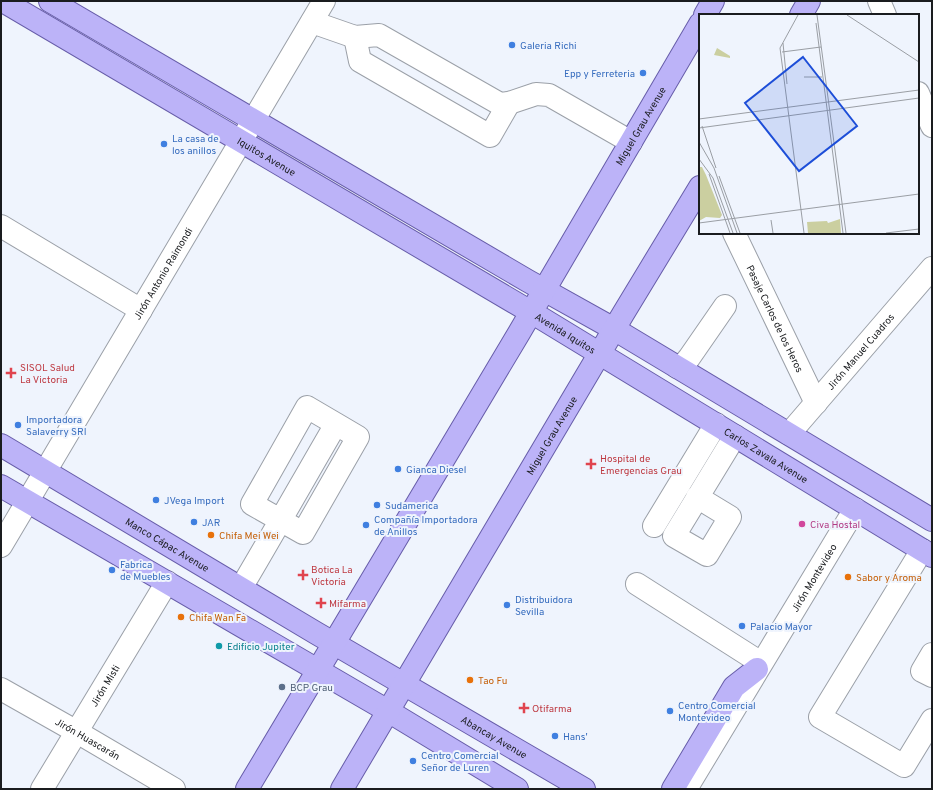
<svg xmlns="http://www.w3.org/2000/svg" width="933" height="790" font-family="Overpass,sans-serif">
	<rect width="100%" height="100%" fill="#eff4fd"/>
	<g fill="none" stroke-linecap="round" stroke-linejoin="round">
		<g stroke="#9ba0a8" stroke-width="24">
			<g id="minor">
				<polyline points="879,1 885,15"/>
				<polyline points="312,22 355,37 379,35 500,104 509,103 536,94 549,95 631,142"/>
				<polyline points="355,37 360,61 490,136 509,103"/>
				<polyline points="918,93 932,126"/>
				<polyline points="1,226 141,310"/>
				<path id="s1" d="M734,233l82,170"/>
				<polyline points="677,367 684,364 689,358 725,306"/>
				<path id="s2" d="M789,434l143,-166"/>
				<polyline points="697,497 730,517 707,555 674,536 727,449 735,436"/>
				<polyline points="654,526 716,424"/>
				<path id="s3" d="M1,546l323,-545"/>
				<polyline points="922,550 820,717 904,766 932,720"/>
				<polyline points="637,584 761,663"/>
				<path d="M241,588c32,-54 63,-109 95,-164l22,13 -55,96 -51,-29 55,-97 29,17"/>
				<polyline points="932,654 922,671 932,676"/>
				<path id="s4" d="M1,689l76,43 97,57"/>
				<path id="s5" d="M42,789l125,-207"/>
				<path id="s6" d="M686,789l169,-280"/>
			</g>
		</g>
		<g stroke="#675da9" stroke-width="24">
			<g id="major">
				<path id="s7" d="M3,1l538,317 391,238"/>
				<polyline points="50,1 528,281 614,329 932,520"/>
				<polyline points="705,15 713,1"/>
				<polyline points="801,15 809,1"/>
				<path id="s8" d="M1,445l315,188 268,156"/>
				<polyline points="1,486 388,711 517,789"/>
				<path id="s9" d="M247,789l272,-456 181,-309"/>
				<path id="s10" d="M342,789l281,-475 77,-127"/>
				<polyline points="673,789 734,687 757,669"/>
			</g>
		</g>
		<use href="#minor" stroke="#fff" stroke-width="22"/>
		<use href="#major" stroke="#bcb3f8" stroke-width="22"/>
	</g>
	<g fill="#3f7fe0" stroke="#eff4fd" stroke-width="1.5">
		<circle cx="512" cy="45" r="4"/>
		<circle cx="643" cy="73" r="4"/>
		<circle cx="164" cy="144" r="4"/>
		<circle cx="18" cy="425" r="4"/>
		<circle cx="398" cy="469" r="4"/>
		<circle cx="156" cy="500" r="4"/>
		<circle cx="377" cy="505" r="4"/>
		<circle cx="194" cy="522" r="4"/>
		<circle cx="366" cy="525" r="4"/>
		<circle cx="112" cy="570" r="4"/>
		<circle cx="507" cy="605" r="4"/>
		<circle cx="742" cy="626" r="4"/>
		<circle cx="670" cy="711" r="4"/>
		<circle cx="555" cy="736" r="4"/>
		<circle cx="413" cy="761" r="4"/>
	</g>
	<g fill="#e0444e" stroke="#eff4fd" stroke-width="1.5">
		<path d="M9 367h4v4h4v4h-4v4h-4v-4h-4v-4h4z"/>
		<path d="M589 458h4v4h4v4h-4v4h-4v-4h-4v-4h4z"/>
		<path d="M301 569h4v4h4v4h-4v4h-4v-4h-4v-4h4z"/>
		<path d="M319 597h4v4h4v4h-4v4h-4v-4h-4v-4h4z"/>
		<path d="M522 702h4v4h4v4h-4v4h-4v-4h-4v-4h4z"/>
	</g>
	<circle fill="#d1479c" stroke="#eff4fd" stroke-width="1.5" cx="802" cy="524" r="4"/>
	<g fill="#e8710a" stroke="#eff4fd" stroke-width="1.5">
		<circle cx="211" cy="535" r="4"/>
		<circle cx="848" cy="577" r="4"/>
		<circle cx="181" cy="617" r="4"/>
		<circle cx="470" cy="680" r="4"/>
	</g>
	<circle fill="#0f9aa8" stroke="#eff4fd" stroke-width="1.5" cx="219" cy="646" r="4"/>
	<circle fill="#5c6f8a" stroke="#eff4fd" stroke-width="1.5" cx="282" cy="687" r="4"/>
	<g text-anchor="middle" stroke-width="4" stroke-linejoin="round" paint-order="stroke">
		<g font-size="10" fill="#366cbe" stroke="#eff4fd" text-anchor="start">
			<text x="520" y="49">Galeria Richi</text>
			<text x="635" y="77" text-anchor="end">Epp y Ferreteria</text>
			<text x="172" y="142">La casa de<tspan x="172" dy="12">los anillos</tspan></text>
			<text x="26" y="423">Importadora<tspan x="26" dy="12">Salaverry SRI</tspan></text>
			<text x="406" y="473">Gianca Diesel</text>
			<text x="164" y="504">JVega Import</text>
			<text x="385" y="509">Sudamerica</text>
			<text x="374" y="523">Compañía Importadora<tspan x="374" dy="12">de Anillos</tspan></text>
			<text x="202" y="526">JAR</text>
			<text x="120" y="568">Fabrica<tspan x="120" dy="12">de Muebles</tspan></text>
			<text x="515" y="603">Distribuidora<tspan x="515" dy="12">Sevilla</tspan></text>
			<text x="750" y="630">Palacio Mayor</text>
			<text x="678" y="709">Centro Comercial<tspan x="678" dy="12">Montevideo</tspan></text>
			<text x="563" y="740">Hans'</text>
			<text x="421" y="759">Centro Comercial<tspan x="421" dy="12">Señor de Luren</tspan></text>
		</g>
		<g font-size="10" fill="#1a1c1f" stroke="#eff4fd">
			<text dy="4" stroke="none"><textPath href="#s9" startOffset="771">Miguel Grau Avenue</textPath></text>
			<text dy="4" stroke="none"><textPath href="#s7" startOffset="306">Iquitos Avenue</textPath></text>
			<text dy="4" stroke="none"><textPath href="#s3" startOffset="317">Jirón Antonio Raimondi</textPath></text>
			<text dy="4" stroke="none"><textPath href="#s1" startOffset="95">Pasaje Carlos de los Heros</textPath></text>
			<text dy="4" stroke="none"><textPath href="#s7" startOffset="653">Avenida Iquitos</textPath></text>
			<text dy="4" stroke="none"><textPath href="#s2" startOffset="109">Jirón Manuel Cuadros</textPath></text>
			<text dy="4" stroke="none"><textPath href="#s10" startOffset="411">Miguel Grau Avenue</textPath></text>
			<text dy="4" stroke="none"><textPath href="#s7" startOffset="888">Carlos Zavala Avenue</textPath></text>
			<text dy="4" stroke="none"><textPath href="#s8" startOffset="194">Manco Cápac Avenue</textPath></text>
			<text dy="4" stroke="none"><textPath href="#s6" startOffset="247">Jirón Montevideo</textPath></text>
			<text dy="4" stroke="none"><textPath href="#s5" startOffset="121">Jirón Misti</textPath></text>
			<text dy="4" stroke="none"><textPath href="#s8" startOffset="573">Abancay Avenue</textPath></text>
			<text dy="4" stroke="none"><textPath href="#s4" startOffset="100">Jirón Huascarán</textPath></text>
		</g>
		<g font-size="10" fill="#be3a42" stroke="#eff4fd" text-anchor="start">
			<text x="20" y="371">SISOL Salud<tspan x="20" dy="12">La Victoria</tspan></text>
			<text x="600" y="462">Hospital de<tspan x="600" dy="12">Emergencias Grau</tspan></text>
			<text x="311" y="573">Botica La<tspan x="311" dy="12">Victoria</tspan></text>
			<text x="329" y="607">Mifarma</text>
			<text x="532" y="712">Otifarma</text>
		</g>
		<g font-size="10" fill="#b23c85" stroke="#eff4fd" text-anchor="start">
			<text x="810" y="528">Civa Hostal</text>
		</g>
		<g font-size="10" fill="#c56008" stroke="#eff4fd" text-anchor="start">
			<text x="219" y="539">Chifa Mei Wei</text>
			<text x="856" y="581">Sabor y Aroma</text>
			<text x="189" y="621">Chifa Wan Fa</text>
			<text x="478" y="684">Tao Fu</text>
		</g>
		<g font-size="10" fill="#0d838f" stroke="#eff4fd" text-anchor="start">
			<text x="227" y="650">Edificio Jupiter</text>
		</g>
		<g font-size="10" fill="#4e5e75" stroke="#eff4fd" text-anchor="start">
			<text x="290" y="691">BCP Grau</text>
		</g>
	</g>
	<g transform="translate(699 14)">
		<rect width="220" height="220" fill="#eff4fd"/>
		<path d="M18,34l13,8v2l-16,-3zM0,153h3l4,8 16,40 -2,3 -14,-1 -7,4zM141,205l1,14h-33l-1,-11 20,-1 1,2z" fill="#cbcfa0"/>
		<path fill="none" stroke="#9a9ea4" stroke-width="1" d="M99,1l-18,33 24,185M118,1l29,218M148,1l72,47M117,9l27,210M84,29l4,41M83,38l39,-5M105,63h18M0,105l220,-29M3,112l14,42M0,114l220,-30M0,128l15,26 23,65M0,145l14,19 20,55M10,160l21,59M20,162l21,57M72,206l2,13M0,209l220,-29M187,219l33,-4"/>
		<path fill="#1d4ed8" fill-opacity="0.15" stroke="#1d4ed8" stroke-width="2" d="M104,43l54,69 -58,45 -54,-68z"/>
		<rect width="220" height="220" fill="none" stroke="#1a1c1f" stroke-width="2"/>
	</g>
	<rect width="933" height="790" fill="none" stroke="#1a1c1f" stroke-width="4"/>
</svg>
